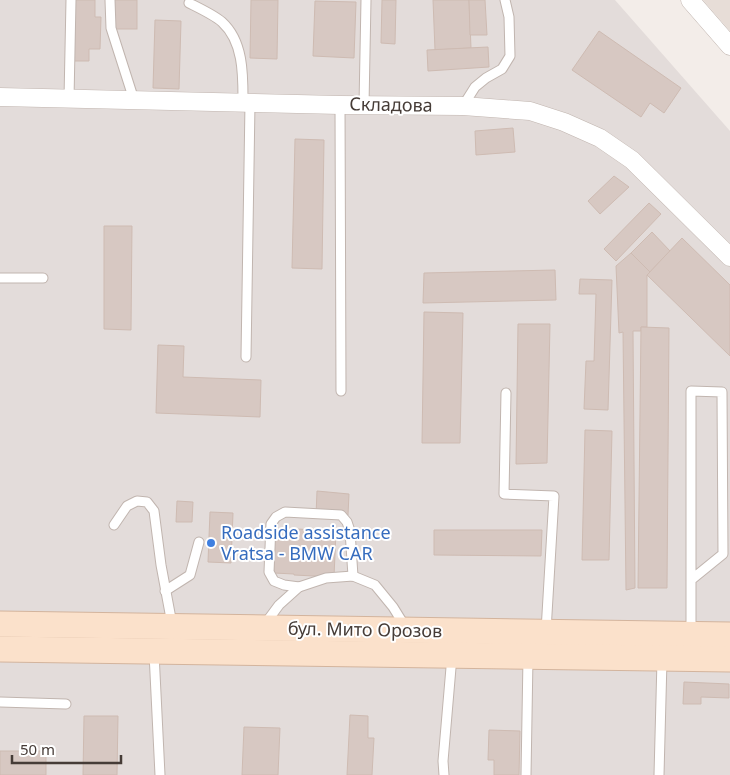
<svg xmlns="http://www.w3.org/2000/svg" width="730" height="775" font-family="'Noto Sans',sans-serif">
	<rect width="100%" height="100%" fill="#f3ede9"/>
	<polygon fill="#e7ddd7" points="703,0 730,0 730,31"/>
	<polygon fill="#e3dcda" points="0,0 615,0 730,131 730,775 0,775"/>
	<g fill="#d7c8c2" stroke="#cebbb2">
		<polygon points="74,0 95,0 95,17 101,17 100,49 89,49 89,61 73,61"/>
		<rect x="113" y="0" width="24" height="29"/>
		<polygon points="251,0 278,0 277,59 250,58"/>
		<polygon points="382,0 396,0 395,44 381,43"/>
		<polygon points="433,0 469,0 471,48 435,50"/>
		<polygon points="469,0 485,0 487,35 470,35"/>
		<polygon points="315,1 356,2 354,58 313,56"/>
		<polygon points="155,20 181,21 179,89 153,88"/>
		<polygon points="599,31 681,88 664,113 650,103 641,117 572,70"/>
		<polygon points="488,47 489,67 428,71 427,50"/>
		<polygon points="513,128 515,152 476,155 475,131"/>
		<polygon points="295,139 324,140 322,269 292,268"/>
		<polygon points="614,176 629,187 600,214 588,201"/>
		<polygon points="649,203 661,214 616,261 604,249"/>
		<polygon points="104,226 132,226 131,330 104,329"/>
		<polygon points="652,232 670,251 650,272 631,253"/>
		<polygon points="682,238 730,285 730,356 647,275"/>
		<polygon points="631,253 650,272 647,275 647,327 641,327 641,331 633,331 635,588 626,590 623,332 619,333 616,266"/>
		<polygon points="555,270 556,300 423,303 424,273"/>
		<polygon points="580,279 612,280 608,410 584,409 586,361 594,361 596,294 579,294"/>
		<polygon points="424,312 463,313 460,443 422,443"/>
		<polygon points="518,324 550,324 547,463 516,464"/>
		<polygon points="641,327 669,328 667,588 638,588"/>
		<polygon points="158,345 184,346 183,377 261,380 260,417 156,413"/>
		<polygon points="585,430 612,431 609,560 582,560"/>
		<polygon points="317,491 349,494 348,515 344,519 316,516"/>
		<polygon points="177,501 193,502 192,522 176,522"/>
		<polygon points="210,512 233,513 231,563 208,562"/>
		<polygon points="296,529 336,531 334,577 294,575 294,574 274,573 275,536 295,537"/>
		<polygon points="434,530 542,530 541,556 434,555"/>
		<polygon points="684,682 729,684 729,698 701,697 701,704 683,704"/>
		<polygon points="350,715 368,716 368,738 374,738 372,775 347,775"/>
		<polygon points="84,716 118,716 117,775 83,775"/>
		<polygon points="244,727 280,728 278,775 242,775"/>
		<polygon points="489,730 520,731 519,775 494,775 494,760 488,760"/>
		<rect x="0" y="751" width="46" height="24"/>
	</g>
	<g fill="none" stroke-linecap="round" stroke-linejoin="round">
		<g stroke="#c1b5af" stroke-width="11">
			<g id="lane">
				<polyline points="110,0 111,28 134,100"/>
				<path d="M189,3c10,5 25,12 33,19 22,20 21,54 21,81"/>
				<polyline points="69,99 71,0"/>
				<polyline points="340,105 341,391"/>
				<polyline points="364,105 366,0"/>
				<polyline points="463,106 475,87 486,78 502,69 510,56 509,17 505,0"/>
				<polyline points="0,278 43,278"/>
				<polyline points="246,357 250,103"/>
				<polyline points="506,393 504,494 554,496 546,631"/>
				<polyline points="114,525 127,506 137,501 147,502 154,511 161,565 172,624"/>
				<polyline points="299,587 284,585 274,581 269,572 271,524 276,517 285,512 341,515 347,522 350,531 353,576"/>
				<polyline points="165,591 190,575 199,542"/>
				<polyline points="265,624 279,605 299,587 326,578 353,576 375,585 393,607 406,628"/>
				<polyline points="691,632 691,391 722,392 723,554 691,580"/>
				<polyline points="154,653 160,775"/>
				<polyline points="0,702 66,704"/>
				<polyline points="444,775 443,761 452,656"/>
				<polyline points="526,775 528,658"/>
				<polyline points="659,775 662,660"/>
			</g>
		</g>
		<g stroke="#c1b5af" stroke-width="19">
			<g id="street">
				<polyline points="690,0 730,46"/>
				<polyline points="0,97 340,105 463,106 530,111 564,122 600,138 632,160 730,257"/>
			</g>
		</g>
		<g stroke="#d3b49d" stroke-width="27">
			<g id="secondary">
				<polyline points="0,624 730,635"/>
				<polyline points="0,649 730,659"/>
			</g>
		</g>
		<use href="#lane" stroke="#fff" stroke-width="9"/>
		<use href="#street" stroke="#fff" stroke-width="18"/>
		<use href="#secondary" stroke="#fbe1cb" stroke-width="25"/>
	</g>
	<circle fill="#3f7fe0" stroke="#fff" stroke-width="2" cx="211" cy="543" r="5"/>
	<g text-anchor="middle" stroke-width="4" stroke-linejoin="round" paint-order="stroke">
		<g font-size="18" fill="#463c37" stroke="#fff">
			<text transform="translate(391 105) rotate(1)" y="6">Складова</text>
			<text transform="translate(365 630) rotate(1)" y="6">бул. Мито Орозов</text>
		</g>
		<g font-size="18" fill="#366cbe" stroke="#fff" text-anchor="start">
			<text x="221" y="539">Roadside assistance<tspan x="221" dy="21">Vratsa - BMW CAR</tspan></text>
		</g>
	</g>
	<path d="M12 755v8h109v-8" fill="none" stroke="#463c37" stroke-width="2.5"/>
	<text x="20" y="755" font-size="15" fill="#463c37" stroke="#ffffff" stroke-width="4" paint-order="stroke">50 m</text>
</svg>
